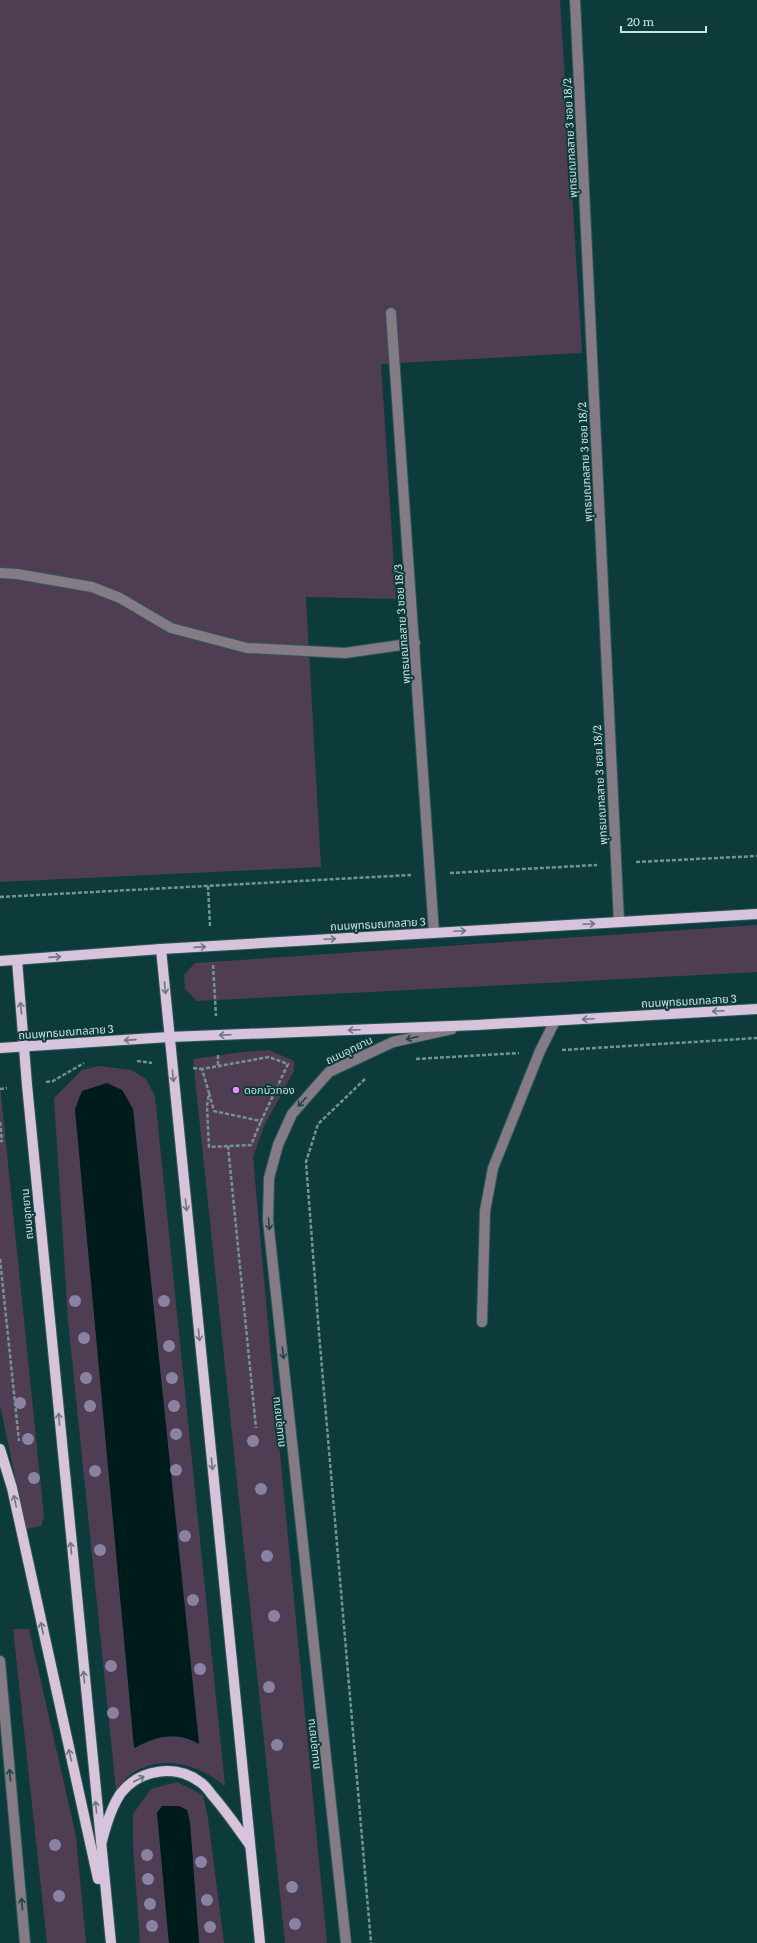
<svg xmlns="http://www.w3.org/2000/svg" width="757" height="1943" font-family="Literata,'Noto Sans Thai',serif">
	<rect width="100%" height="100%" fill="#0d3a3a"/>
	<g fill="#4f3d54" fill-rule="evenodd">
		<polygon points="0,0 560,0 582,353 381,364 396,599 306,597 321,867 0,882"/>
		<polygon points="757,925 757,972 197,1001 185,989 184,975 195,963"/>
		<polygon points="269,1050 294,1061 294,1071 264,1126 253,1157 278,1433 327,1943 285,1943 193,1059 243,1052"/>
		<path d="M99,1066l32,4 15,9 9,17 70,690c-26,-21 -60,-32 -91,-14 -7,4 -12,12 -18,18l-48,-470 -14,-222 28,-28zM122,1090l11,19 66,634c-4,-1 -8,-4 -12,-5 -18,-5 -37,1 -52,10l-60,-639z"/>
		<polygon points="0,1085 44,1516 41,1526 26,1529 0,1405"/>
		<polygon points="13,1629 29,1629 76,1836 86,1943 47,1943"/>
		<polygon points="177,1782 203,1795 208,1818 224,1943 199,1943 190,1823 187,1810 179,1806 162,1806 157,1813 158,1823 169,1943 140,1943 133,1846 133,1814 151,1789"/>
	</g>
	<g fill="#001b1b">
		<path d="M107,1083l15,7 11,19 66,635c-23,-13 -43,-8 -65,4l-59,-639 7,-18z"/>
		<polygon points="162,1806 179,1806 187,1810 190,1823 199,1943 169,1943 158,1823 157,1813"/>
	</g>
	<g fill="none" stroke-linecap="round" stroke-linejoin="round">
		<g stroke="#2f5858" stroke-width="12">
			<g id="minor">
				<polyline points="575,0 619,922"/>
				<polyline points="391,313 434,933"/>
				<polyline points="0,573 17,574 92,587 120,598 171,628 247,648 345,653 415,643"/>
				<polyline points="482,1322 485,1211 493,1168 540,1051 555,1021"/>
				<polyline points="0,1661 25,1943"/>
				<polyline points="346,1943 268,1220 269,1178 278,1145 292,1114 329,1072 393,1042 452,1029"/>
			</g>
		</g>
		<g stroke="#2f5858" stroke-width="12">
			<g id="major">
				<polyline points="161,949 260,1943"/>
				<polyline points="17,960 27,1085 111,1943"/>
				<polyline points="0,961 161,949 757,914"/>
				<polyline points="0,1048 169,1037 477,1025 757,1009"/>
				<polyline points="0,1449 12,1488 98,1879"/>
				<path d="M102,1841c4,-16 9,-34 19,-48 19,-24 55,-29 79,-11 5,3 9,9 12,13 14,16 25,32 37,49"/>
			</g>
		</g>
		<g stroke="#749494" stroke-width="2.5" stroke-dasharray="4 2" stroke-linecap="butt">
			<polyline points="636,862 757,856"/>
			<polyline points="450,873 597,865"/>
			<polyline points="208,886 210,926"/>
			<polyline points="0,897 411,875"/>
			<polyline points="213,965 216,1016"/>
			<polyline points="562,1050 757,1038"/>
			<polyline points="218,1055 218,1066"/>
			<polyline points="416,1059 519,1053"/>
			<polyline points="137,1061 152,1063"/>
			<polyline points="193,1068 202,1069"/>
			<polyline points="365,1079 318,1124 306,1162 319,1333 371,1943"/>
			<polyline points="46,1082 53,1081 84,1063"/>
			<polyline points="0,1089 7,1088"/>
			<polyline points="209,1093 214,1111 261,1121 288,1064 269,1057 202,1069 209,1093 207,1106 209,1147 251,1145 261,1121"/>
			<polyline points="0,1122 2,1141 0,1141"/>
			<polyline points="228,1146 256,1428"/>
			<polyline points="0,1259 19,1441"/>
		</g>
		<use href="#minor" stroke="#857b87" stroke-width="10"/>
		<use href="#major" stroke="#d7c3dc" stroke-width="10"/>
	</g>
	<g fill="#8983a3">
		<circle cx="75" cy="1301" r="6"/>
		<circle cx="164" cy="1301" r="6"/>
		<circle cx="84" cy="1338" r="6"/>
		<circle cx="169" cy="1346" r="6"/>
		<circle cx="86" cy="1378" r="6"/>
		<circle cx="172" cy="1378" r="6"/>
		<circle cx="20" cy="1403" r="6"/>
		<circle cx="90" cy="1406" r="6"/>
		<circle cx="174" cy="1406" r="6"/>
		<circle cx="176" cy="1434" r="6"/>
		<circle cx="28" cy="1439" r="6"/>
		<circle cx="253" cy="1441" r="6"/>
		<circle cx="176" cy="1470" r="6"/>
		<circle cx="95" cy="1471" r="6"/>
		<circle cx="34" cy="1478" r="6"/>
		<circle cx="261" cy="1489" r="6"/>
		<circle cx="185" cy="1536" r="6"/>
		<circle cx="100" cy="1550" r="6"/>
		<circle cx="267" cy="1556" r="6"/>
		<circle cx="193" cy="1600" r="6"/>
		<circle cx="274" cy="1616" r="6"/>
		<circle cx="111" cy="1666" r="6"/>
		<circle cx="200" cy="1669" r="6"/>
		<circle cx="269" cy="1687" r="6"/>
		<circle cx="113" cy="1713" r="6"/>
		<circle cx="277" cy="1745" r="6"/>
		<circle cx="55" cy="1845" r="6"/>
		<circle cx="147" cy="1855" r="6"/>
		<circle cx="201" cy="1862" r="6"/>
		<circle cx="148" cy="1879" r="6"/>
		<circle cx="292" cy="1887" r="6"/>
		<circle cx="59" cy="1896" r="6"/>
		<circle cx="207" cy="1900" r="6"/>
		<circle cx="150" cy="1904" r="6"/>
		<circle cx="295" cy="1924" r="6"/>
		<circle cx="152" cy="1926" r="6"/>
		<circle cx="210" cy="1927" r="6"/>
	</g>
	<defs><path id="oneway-shaft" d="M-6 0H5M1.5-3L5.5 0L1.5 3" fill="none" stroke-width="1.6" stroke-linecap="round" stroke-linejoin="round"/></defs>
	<g stroke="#687883">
		<use href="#oneway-shaft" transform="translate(589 924) rotate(-3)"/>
		<use href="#oneway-shaft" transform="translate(460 931) rotate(-3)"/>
		<use href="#oneway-shaft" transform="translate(330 939) rotate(-3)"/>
		<use href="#oneway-shaft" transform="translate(200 947) rotate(-4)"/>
		<use href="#oneway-shaft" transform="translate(55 957) rotate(-4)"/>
		<use href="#oneway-shaft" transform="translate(165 988) rotate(85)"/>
		<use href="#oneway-shaft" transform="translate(21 1008) rotate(-95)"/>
		<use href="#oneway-shaft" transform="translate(718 1011) rotate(177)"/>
		<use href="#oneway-shaft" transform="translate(588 1019) rotate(177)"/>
		<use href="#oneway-shaft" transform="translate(354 1030) rotate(178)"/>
		<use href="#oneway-shaft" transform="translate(225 1035) rotate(178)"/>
		<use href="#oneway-shaft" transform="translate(130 1040) rotate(176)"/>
		<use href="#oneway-shaft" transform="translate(173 1076) rotate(84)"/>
		<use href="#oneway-shaft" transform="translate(186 1205) rotate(84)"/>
		<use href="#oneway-shaft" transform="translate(199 1335) rotate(84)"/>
		<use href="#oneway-shaft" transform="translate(59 1419) rotate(-95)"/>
		<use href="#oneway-shaft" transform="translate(212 1464) rotate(84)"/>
		<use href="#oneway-shaft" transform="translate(15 1501) rotate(-102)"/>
		<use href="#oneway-shaft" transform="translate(71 1548) rotate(-95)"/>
		<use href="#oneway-shaft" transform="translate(42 1628) rotate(-102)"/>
		<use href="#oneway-shaft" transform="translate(84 1677) rotate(-95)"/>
		<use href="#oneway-shaft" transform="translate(70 1755) rotate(-103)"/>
		<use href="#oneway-shaft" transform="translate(139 1779) rotate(-27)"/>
		<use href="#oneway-shaft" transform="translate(96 1807) rotate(-95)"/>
	</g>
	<g stroke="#1f4446">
		<use href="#oneway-shaft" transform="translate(412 1038) rotate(166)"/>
		<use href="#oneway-shaft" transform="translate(302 1102) rotate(132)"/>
		<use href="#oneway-shaft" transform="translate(269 1224) rotate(85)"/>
		<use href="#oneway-shaft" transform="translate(283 1353) rotate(84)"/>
		<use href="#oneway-shaft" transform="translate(10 1775) rotate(-95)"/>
		<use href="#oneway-shaft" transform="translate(22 1904) rotate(-95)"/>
	</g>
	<circle fill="#e98efe" stroke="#0d3a3a" stroke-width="1.5" cx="236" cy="1090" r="4"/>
	<g text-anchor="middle" stroke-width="4" stroke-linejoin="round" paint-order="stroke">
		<g font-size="11" fill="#cae0e0" stroke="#0d3a3a">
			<text transform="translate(570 138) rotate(-93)" y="4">พุทธมณฑลสาย 3 ซอย 18/2</text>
			<text transform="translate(585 462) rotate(-93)" y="4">พุทธมณฑลสาย 3 ซอย 18/2</text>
			<text transform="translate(402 624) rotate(-94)" y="4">พุทธมณฑลสาย 3 ซอย 18/3</text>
			<text transform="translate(600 785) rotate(-93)" y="4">พุทธมณฑลสาย 3 ซอย 18/2</text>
			<text transform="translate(378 924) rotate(-3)" y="4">ถนนพุทธมณฑลสาย 3</text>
			<text transform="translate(689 1001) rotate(-3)" y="4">ถนนพุทธมณฑลสาย 3</text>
			<text transform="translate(66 1032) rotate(-4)" y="4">ถนนพุทธมณฑลสาย 3</text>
			<text transform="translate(349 1050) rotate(-26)" y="4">ถนนอุทยาน</text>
			<text transform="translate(27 1214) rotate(-95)" y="4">ถนนอุทยาน</text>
			<text transform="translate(278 1422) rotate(-96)" y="4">ถนนอุทยาน</text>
			<text transform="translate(313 1744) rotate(-96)" y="4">ถนนอุทยาน</text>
		</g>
		<g font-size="11" fill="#cae0e0" stroke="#0d3a3a" text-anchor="start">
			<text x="244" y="1094">ดอกบัวทอง</text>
		</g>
	</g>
	<path d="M621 26v6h85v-6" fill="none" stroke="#cae0e0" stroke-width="2"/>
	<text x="627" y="26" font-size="12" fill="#cae0e0" stroke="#0d3a3a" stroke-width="3" paint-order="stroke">20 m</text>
</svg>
